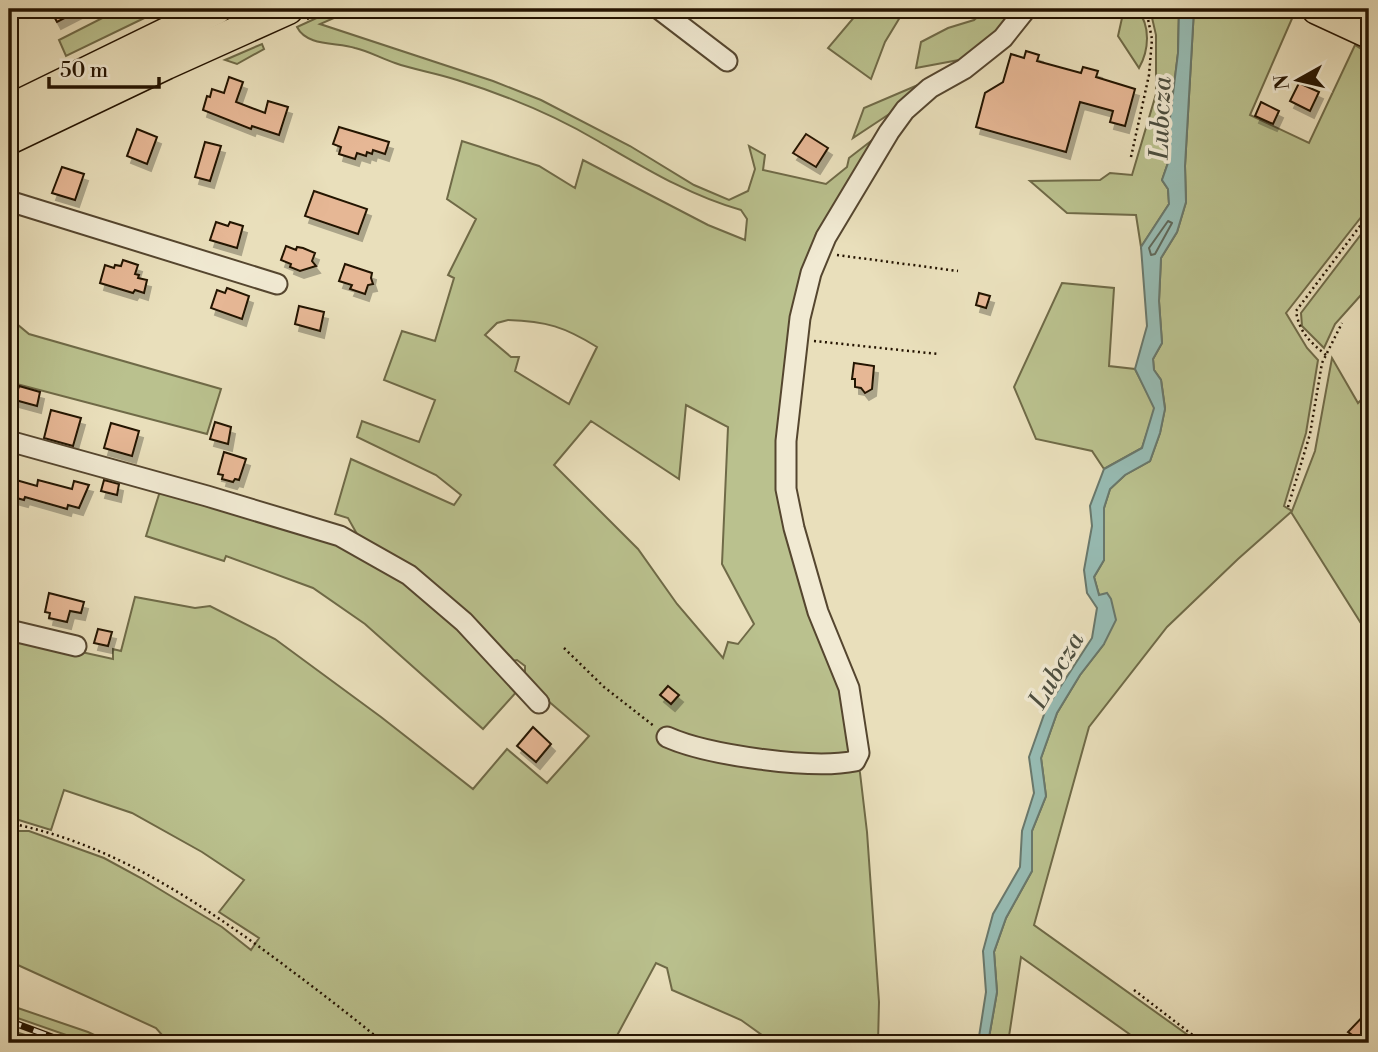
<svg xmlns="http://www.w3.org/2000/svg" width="1378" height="1052" font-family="'Libre Bodoni',serif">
	<defs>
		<filter id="shadow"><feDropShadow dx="4" dy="7" stdDeviation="0" flood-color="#0004"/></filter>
	</defs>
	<rect width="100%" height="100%" fill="#e9dfbb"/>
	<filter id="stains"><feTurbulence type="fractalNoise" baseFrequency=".00286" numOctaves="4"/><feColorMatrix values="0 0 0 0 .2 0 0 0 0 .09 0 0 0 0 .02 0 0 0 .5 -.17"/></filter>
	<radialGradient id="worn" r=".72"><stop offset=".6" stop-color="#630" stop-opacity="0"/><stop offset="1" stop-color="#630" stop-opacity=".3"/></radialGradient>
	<g fill="#bac18e" stroke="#6f6a47" stroke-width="2" fill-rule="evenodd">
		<polygon points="120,9 163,9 66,56 59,40"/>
		<path d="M336,9h13l1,2 -30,13 173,57 48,19 89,46 64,39 35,15 19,-9 7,-22 -6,-23 16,9 -2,15 63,14 21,-17 2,-9 35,-27 -68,103 -13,49 -22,153 79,337 7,59 12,170 -1,41h-105l-32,-23 -69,-30 -5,-22 -11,-5 -43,80h-444l-13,-15 -147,-67v-130h20l75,27 37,20 81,49 29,23 8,-12 -40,-26 25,-32 -42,-28 -70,-39 -68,-23 -13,40 -42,-13v-181l104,23v-10l8,2 14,-54 60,11 15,-2 65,33 106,78 92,72 34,-40 40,34 42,-47 -64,-55v-15l-8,-6 -5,1 -108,-98 -47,-29 -9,-16 -13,-4 16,-55 103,46 7,-10 -25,-20 -79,-38 5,-16 57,21 16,-42 -51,-20 18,-49 33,10 19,-63 -6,-3 28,-56 -29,-20 15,-58 77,25 36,22 8,-28 125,65 37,15 2,-21 -6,-9c-51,-14 -98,-43 -143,-69 -44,-26 -93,-46 -141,-61 -21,-7 -42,-10 -62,-17 -13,-4 -26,-12 -40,-15 -17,-6 -48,-1 -58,-21zM508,320c38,1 57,7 89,27l-28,57 -54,-33 4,-14h-8l-26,-22 12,-12zM686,405l42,22 -6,137 32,60 -16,20 -10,-2 -5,16 -46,-54 -39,-55 -84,-84 37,-44 88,58z"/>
		<polygon points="861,9 905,9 885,42 871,79 828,48"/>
		<polygon points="986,9 1021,9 1006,28 964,59 916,68 921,42 948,28 974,20"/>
		<path d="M1124,9h13c14,17 12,41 2,59l-21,-32z"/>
		<polygon points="1150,9 1179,9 1178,53 1168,134 1170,157 1162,180 1168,189 1169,204 1141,247 1136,215 1067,213 1030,181 1100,180 1110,173 1132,175 1156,94 1156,35"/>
		<polygon points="1194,9 1282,9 1294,14 1250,115 1309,143 1355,45 1369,54 1369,207 1286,313 1307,348 1318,360 1306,433 1284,506 1292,511 1315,451 1332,358 1358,403 1369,392 1369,636 1291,512 1238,559 1167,627 1089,727 1034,925 1199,1043 1142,1043 1021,957 1008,1043 988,1043 997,992 994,952 1006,918 1032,871 1032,831 1046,796 1041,758 1057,713 1080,675 1104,644 1099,595 1094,577 1104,560 1104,508 1110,489 1125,475 1150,461 1160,433 1165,408 1161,380 1154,370 1153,359 1162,343 1159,301 1161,258 1177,232 1186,202 1185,166"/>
		<polygon points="262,44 264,49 237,64 225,60"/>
		<polygon points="925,82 912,99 853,138 864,108"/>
		<polygon points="1369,224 1369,286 1335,324 1324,348 1302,326 1301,313"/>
		<polygon points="1062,283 1114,288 1109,366 1135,369 1155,408 1142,448 1104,469 1092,451 1036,439 1014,387"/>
		<polygon points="9,323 18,325 29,334 221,389 207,434 9,382"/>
		<polygon points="161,488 329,536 422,594 519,689 483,729 365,624 313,588 226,556 224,561 146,536"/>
		<polygon points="9,1005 88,1032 111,1043 89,1043 9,1015"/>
		<polygon points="9,1030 51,1043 9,1043"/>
	</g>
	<polygon fill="#97bcb4" stroke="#69786c" stroke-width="2" points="1179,9 1194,9 1185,166 1186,202 1177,232 1161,258 1159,301 1162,343 1153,359 1154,370 1161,380 1165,409 1160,433 1150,461 1125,475 1110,489 1104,508 1104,560 1094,577 1099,595 1107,593 1111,599 1116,620 1104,644 1080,675 1057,713 1041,758 1046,796 1032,831 1032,871 1006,918 994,952 997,992 988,1043 978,1043 986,992 983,951 993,914 1020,867 1022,831 1034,793 1029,757 1046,709 1092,638 1097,608 1087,593 1084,570 1092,526 1090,506 1104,469 1142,448 1154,408 1135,369 1147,326 1141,247 1169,204 1168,189 1162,180 1170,157 1168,134 1178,53"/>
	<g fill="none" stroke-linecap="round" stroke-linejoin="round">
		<polygon stroke="#5e685a" stroke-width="2" points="1168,221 1172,223 1155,254 1151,255 1149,248"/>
	</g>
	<g fill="#e6b795" stroke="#241300" stroke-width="2" filter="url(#shadow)">
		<polygon points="50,9 82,9 57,22"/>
		<polygon points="1026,51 1039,55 1037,61 1081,73 1083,67 1098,71 1096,77 1135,89 1125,126 1110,122 1113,111 1080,102 1066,152 976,127 985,93 1003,82 1011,54 1024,58"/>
		<polygon points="229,77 243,82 236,102 265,113 268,101 288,107 279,135 252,126 251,129 203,110 207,96 210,97 212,89 224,93"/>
		<polygon points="1299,83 1319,92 1310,111 1290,101"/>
		<polygon points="1261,102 1279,111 1273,124 1255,116"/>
		<polygon points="339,127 389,142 385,154 373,150 372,154 367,152 366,156 357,153 355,159 339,154 341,147 333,144"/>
		<polygon points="137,129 157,137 147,164 127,156"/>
		<polygon points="806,134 828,148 816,167 793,153"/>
		<polygon points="205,142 221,146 210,181 195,177"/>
		<polygon points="62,167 84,174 75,200 52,193"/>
		<polygon points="314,191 367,209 358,234 305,216"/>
		<polygon points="216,222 228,226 230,222 243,226 237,248 210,240"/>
		<polygon points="286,246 296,250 297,247 303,248 315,253 312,261 316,266 300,271 290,267 291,264 281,260"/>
		<polygon points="123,260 138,265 135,274 139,275 138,278 147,280 144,293 135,290 133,293 100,283 105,265 114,268 115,265 121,266"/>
		<polygon points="345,264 372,273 371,278 373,284 368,285 365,294 350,289 352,285 339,281"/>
		<polygon points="227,288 249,296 242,319 211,308 217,290 225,293"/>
		<polygon points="979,293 990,296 986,308 976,305"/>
		<polygon points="299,306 324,312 320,331 295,324"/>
		<polygon points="854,363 874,366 872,389 865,393 861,388 855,387 855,379 852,379"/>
		<polygon points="19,386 40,392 37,406 15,400"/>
		<polygon points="51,410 81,418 73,446 44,438"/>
		<polygon points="215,422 231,427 228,444 210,439"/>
		<polygon points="111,423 139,431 132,456 104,448"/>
		<polygon points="224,452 246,459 239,480 235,479 233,482 222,479 223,475 218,474"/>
		<polygon points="9,478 37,486 38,480 72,489 74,481 89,485 79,508 68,505 67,509 25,497 24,500 9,496"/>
		<polygon points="104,480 119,484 117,495 101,491"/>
		<polygon points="49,593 84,602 81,613 70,611 67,622 49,618 50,613 45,612"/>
		<polygon points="98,629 112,632 108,646 94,643"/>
		<polygon points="668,686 679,695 671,704 660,695"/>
		<polygon points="533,727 551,744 536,762 517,746"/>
		<polygon points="1369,1010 1369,1043 1364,1043 1348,1032"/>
	</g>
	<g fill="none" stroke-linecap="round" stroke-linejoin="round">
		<g stroke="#55462f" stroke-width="23">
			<g id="minor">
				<polyline points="659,9 727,61"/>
				<polyline points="9,201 277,284"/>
				<polyline points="9,441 207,496 340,536 409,575 464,622 539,703"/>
				<polyline points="9,630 76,646"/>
				<path d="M667,737c40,18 145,33 188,24l4,-8 -10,-65 -31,-76 -24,-84 -8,-39v-48l14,-123 11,-45 15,-36 63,-105 16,-22 25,-22 34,-19 39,-31 23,-29"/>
			</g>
		</g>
		<g stroke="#241300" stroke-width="33">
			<g id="highway">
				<polyline points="1317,9 1369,33"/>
				<polyline points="9,110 216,9"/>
				<polyline points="9,139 166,64 288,9"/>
			</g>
		</g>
		<g stroke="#241300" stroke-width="2.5" stroke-dasharray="2 3.5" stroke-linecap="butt">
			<polyline points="307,19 328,9"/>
			<polyline points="1131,157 1149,75 1152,39 1146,9"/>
			<polyline points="837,255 958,271"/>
			<polyline points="814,341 938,354"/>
			<path d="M1326,355c-16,-13 -27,-23 -30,-44l73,-97"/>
			<polyline points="1288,507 1310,434 1322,363 1342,323"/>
			<polyline points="564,648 604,687 654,726"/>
			<path d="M9,823c96,19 174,69 252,125 42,31 83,62 123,95"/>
			<polyline points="1134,990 1203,1043"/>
		</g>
		<use href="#minor" stroke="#f1ead3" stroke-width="19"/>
		<use href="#highway" stroke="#e9dfbb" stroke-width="30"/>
		<g stroke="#241300" stroke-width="7">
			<polyline id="rail" points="9,1021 68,1043"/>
		</g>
		<use href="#rail" stroke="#f1ead3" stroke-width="4.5" stroke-dasharray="13" stroke-linecap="butt"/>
	</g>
	<g text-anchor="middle" stroke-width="7" stroke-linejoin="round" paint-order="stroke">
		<g font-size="26" font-style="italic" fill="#4c4e3f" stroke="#f1ead3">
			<text transform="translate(1160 118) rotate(-88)" y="9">Lubcza</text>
			<text transform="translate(1056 670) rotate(-60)" y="9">Lubcza</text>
		</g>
	</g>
	<rect width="1378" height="1052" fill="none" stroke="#e9dfbb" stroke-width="35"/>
	<rect x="10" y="10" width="1357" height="1031" fill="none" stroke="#241300" stroke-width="3.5"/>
	<rect x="18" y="18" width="1343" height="1017" fill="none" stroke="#241300" stroke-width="2"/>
	<g transform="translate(1298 80) rotate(262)" stroke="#f1ead3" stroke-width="5" paint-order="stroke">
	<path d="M0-5L12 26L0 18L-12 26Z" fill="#241300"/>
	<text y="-10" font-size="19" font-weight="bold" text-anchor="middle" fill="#241300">N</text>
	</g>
	<path d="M49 77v10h110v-10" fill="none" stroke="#241300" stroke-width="3.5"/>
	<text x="60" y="77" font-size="21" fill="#241300" stroke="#f1ead3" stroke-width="5" paint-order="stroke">50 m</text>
	<rect width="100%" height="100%" filter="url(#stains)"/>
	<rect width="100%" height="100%" fill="url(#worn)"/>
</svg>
